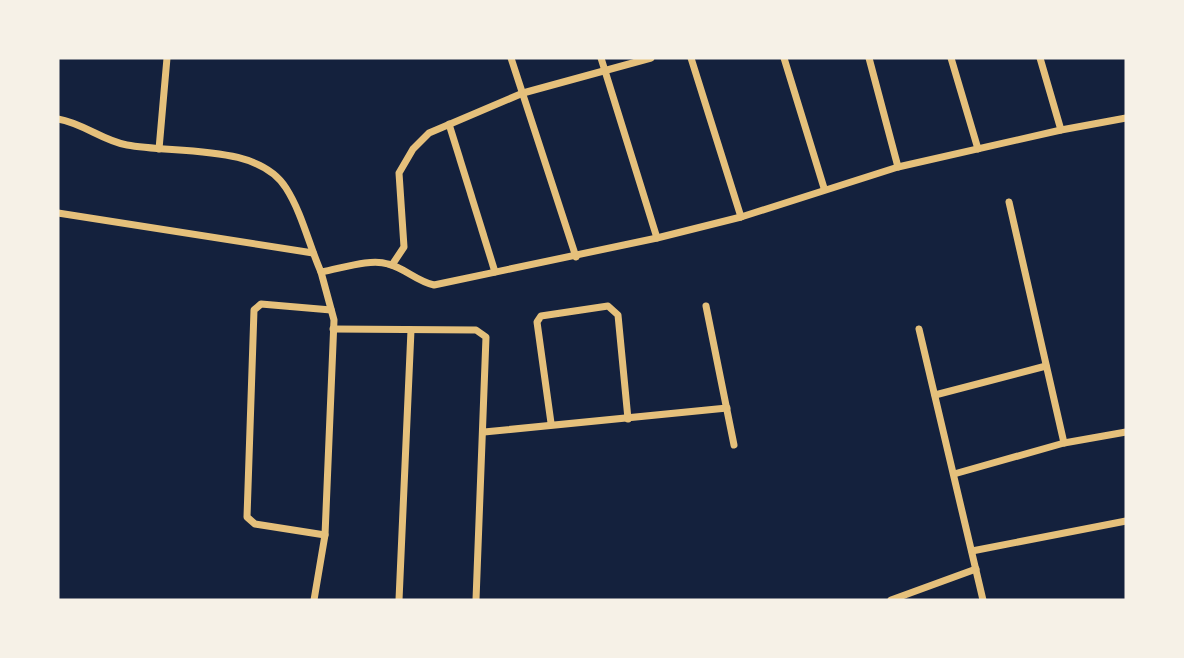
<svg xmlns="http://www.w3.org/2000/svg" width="1184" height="658" font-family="Cabin,sans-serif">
	<rect width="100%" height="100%" fill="#14213d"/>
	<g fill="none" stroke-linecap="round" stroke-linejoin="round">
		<g stroke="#e5c07b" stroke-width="7">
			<polyline points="511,58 576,257"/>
			<polyline points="601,58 657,238"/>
			<polyline points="691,58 741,217"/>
			<polyline points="784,58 824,188"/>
			<polyline points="869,58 898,167"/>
			<polyline points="951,58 978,149"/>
			<polyline points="1040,58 1061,130"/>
			<path d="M58,119c25,4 45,22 69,26 48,9 131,-2 159,43 16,25 23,57 35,84 19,-3 49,-14 67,-8 17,4 28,17 46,21l223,-47 84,-21 157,-50 163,-37 65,-12"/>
			<polyline points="449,124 495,272"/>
			<polyline points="159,149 167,58"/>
			<polyline points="1009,202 1064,443"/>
			<polyline points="58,213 313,253"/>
			<polyline points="392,265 404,247 399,173 413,149 429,133 523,93 651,58"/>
			<polyline points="706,306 734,445"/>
			<polyline points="333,329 476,330 486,337 476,600"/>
			<polyline points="919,329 983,600"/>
			<polyline points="935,395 1046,366"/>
			<polyline points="551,423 537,322 541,316 608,306 618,315 628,419"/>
			<polyline points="484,432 727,408"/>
			<polyline points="954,474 1064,443 1126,432"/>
			<polyline points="325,535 255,524 247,517 254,310 261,304 331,310"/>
			<polyline points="972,551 1126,521"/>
			<polyline points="314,600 325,535 334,320 321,272"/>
			<polyline points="399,600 411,330"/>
			<polyline points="891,600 976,569"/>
		</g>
	</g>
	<rect width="1184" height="658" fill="none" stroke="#f6f1e7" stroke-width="119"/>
</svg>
